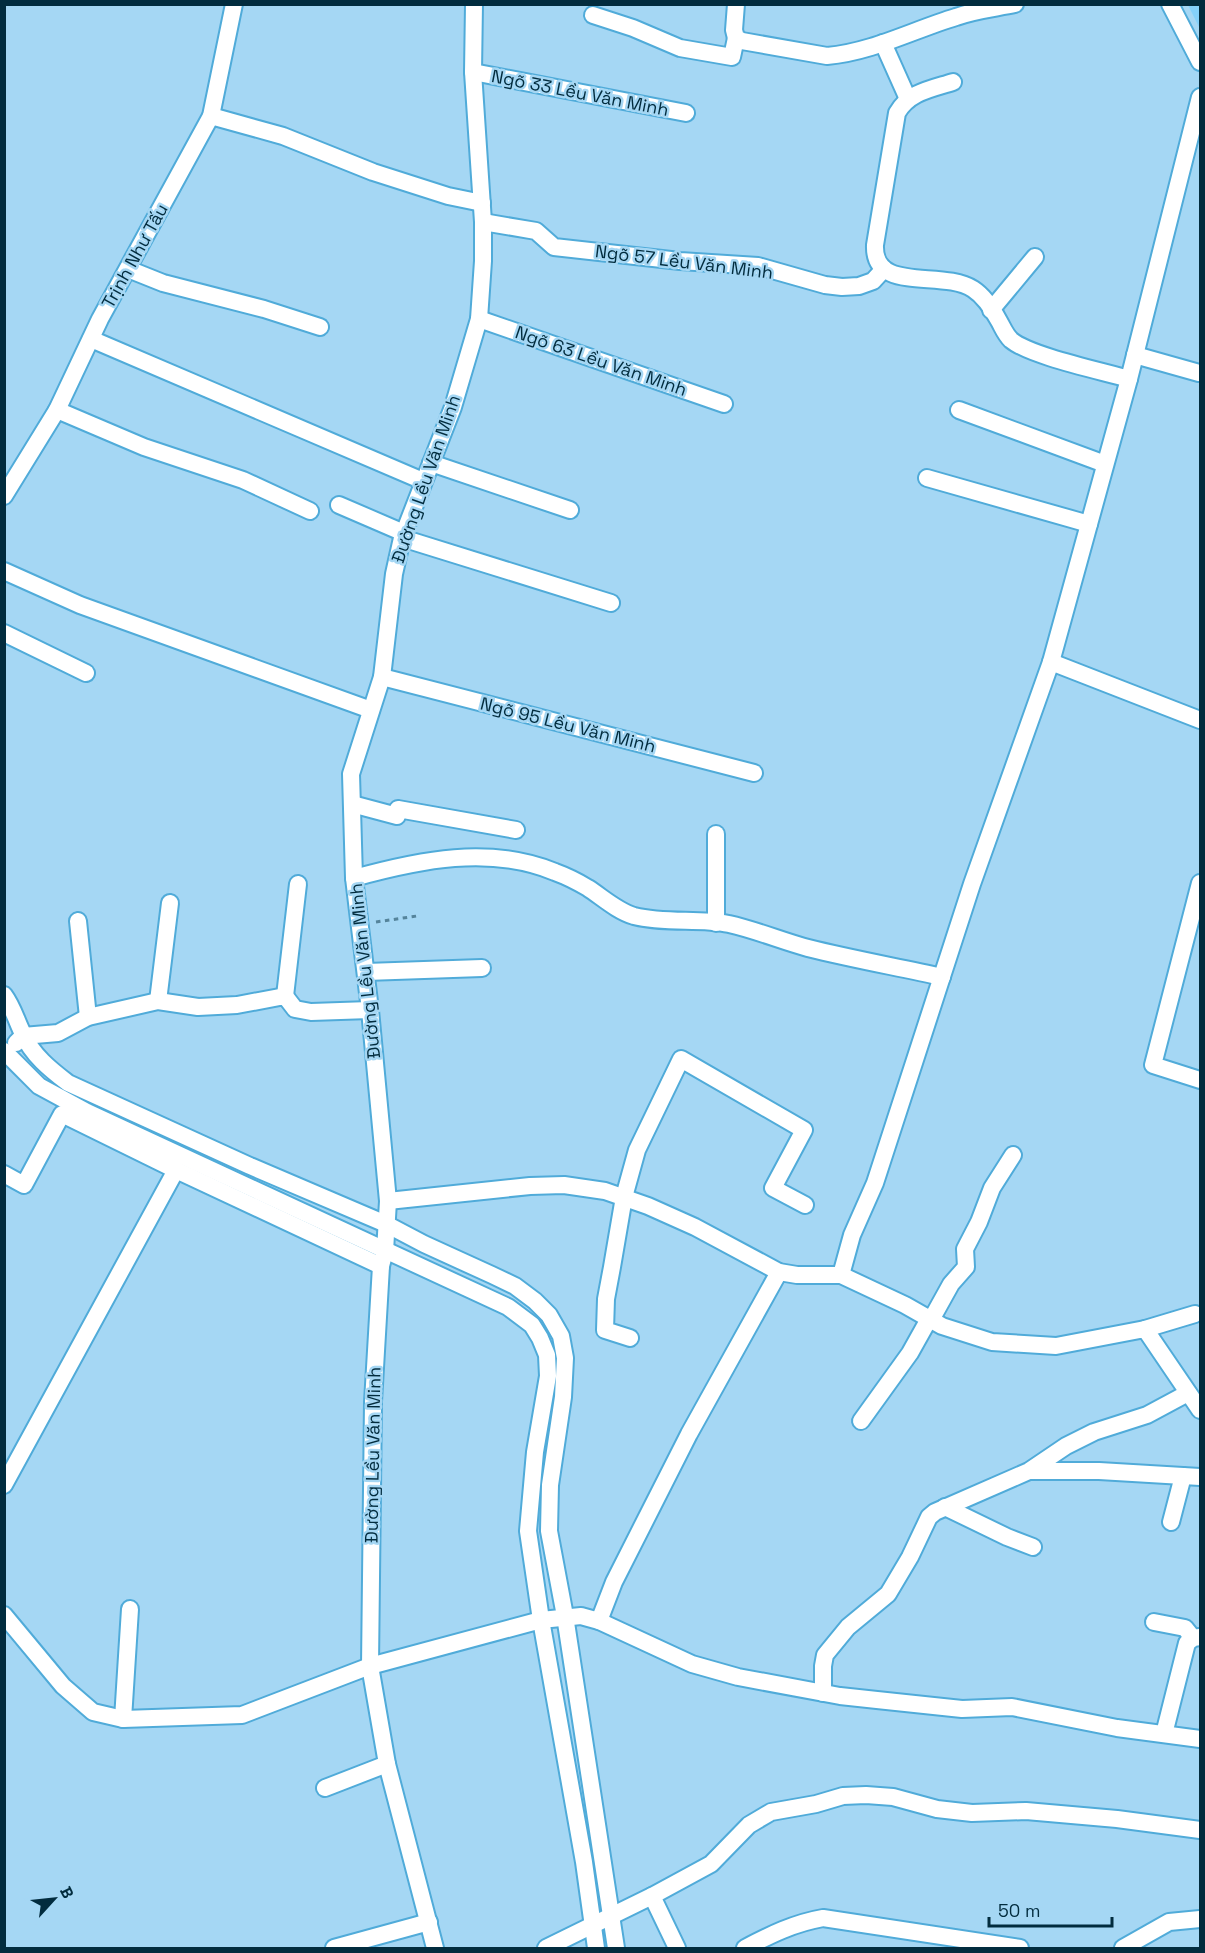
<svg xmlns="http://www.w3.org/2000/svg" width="1205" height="1953" font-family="'Space Grotesk',sans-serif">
	<rect width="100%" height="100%" fill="#a5d7f4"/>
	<polygon fill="#84d1fa" points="1188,5 1200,5 1200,29"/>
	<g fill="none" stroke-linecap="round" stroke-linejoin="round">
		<g stroke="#50abd9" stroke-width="20">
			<g id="minor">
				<path d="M736,4l-2,26 2,8 6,3 85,15c45,-4 86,-26 129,-39 19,-7 40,-9 59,-13"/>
				<polyline points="1170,4 1200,62"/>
				<polyline points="593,15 633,28 680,48 732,57 736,38"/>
				<polyline points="883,43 908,99"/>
				<polyline points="473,72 686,113"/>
				<path d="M953,82c-22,7 -44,10 -56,31l-22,132c-2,49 67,24 98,44 11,7 20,21 26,32 4,7 6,13 12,19 19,16 91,31 118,39"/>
				<polyline points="211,116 283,136 373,172 448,196 482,203"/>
				<polyline points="483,222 536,231 554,247 680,261 758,266 825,285 842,287 859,286 873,281 884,269"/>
				<polyline points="128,269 163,283 264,309 320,327"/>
				<polyline points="991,310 1035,257"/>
				<polyline points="479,319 724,404"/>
				<polyline points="91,339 423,481"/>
				<polyline points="1135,355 1199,373"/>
				<polyline points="57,410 144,447 243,480 310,511"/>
				<polyline points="959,410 1105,464"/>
				<polyline points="431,463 570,510"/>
				<polyline points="927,478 1089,524"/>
				<polyline points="4,496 57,410 100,319 211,116 234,4"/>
				<polyline points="339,505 404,533"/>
				<polyline points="402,538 611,603"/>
				<polyline points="4,571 80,605 371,710"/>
				<polyline points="4,633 86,673"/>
				<polyline points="1051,662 1200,720"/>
				<polyline points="382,677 754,773"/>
				<polyline points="352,804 397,816 398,809 516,830"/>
				<polyline points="716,834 716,923"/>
				<path d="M354,878c65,-18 136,-33 201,-6 11,4 23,10 33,16 14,9 29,23 46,28 32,8 64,2 95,8 27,6 53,17 79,24 44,11 89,19 134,29"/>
				<polyline points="1200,883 1153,1065 1200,1080"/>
				<polyline points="78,921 88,1017"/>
				<polyline points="366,972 482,968"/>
				<path d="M4,995c9,12 12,25 19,39 9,21 28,36 45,49l182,83 136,58 38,20 68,31 23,11 20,15 14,14 12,21 4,22 -2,39 -13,88 -1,46 16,85 51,332"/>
				<polyline points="285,996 298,884"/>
				<polyline points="158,1001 170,903"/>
				<polyline points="16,1043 23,1036 58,1033 88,1017 158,1001 198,1007 237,1005 285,996 295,1009 311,1012 370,1010"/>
				<polyline points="4,1051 39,1086 87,1112 508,1307 532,1325 540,1338 547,1355 548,1376 535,1452 528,1531 541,1620 584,1862 596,1948"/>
				<polyline points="4,1174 24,1185 62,1114 176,1170"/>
				<polyline points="388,1201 530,1186 564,1185 605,1191 648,1206 695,1227 779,1272 797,1275 841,1275 905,1305 942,1326 992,1342 1056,1346 1145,1329 1200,1410"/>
				<polyline points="841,1275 852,1235 875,1183 972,884 1051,662 1129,379 1200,97"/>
				<polyline points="931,1320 951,1284 966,1267 965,1249 979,1222 992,1188 1013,1155"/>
				<polyline points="1145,1329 1195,1314"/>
				<polyline points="630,1338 605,1330 606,1299 612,1267 624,1197 637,1150 681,1059 804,1130 773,1188 805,1205"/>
				<polyline points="861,1421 910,1353 929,1319"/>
				<polyline points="1030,1471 1099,1471 1200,1477"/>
				<polyline points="4,1485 176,1170 381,1266"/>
				<polyline points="945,1507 1007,1537 1033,1547"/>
				<polyline points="1171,1522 1183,1476"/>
				<polyline points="4,1615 63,1686 93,1712 123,1719 242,1715 370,1666 541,1620 581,1616 599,1621 692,1664 738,1677 840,1696 877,1700 962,1709 1012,1707 1117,1728 1200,1739"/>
				<polyline points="599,1621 614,1582 689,1434 779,1272"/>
				<polyline points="1154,1622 1185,1628 1193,1638"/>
				<polyline points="823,1693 823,1666 825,1655 848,1627 888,1594 910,1557 929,1517 935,1512 1029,1471 1066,1446 1094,1432 1147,1415 1188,1393"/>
				<polyline points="123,1719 130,1609"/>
				<polyline points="1164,1734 1187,1643 1193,1638 1200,1637"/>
				<polyline points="325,1788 387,1764"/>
				<polyline points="652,1896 677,1948"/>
				<polyline points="334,1948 429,1922"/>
				<polyline points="435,1948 387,1764 370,1666 373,1402 381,1266 385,1251 388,1201 370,1010 354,878 351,774 382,677 394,574 402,538 453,407 479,319 483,261 483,222 473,72 474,4"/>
				<polyline points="546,1948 652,1896 711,1864 749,1825 771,1812 816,1804 843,1796 866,1795 893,1797 937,1809 972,1813 1026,1811 1117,1819 1200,1830"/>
				<path d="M745,1948c25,-13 49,-25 78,-30l197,30"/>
				<polyline points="1123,1948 1169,1922 1200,1919"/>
			</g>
		</g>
		<polyline stroke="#55849b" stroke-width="3" stroke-dasharray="4.5 4.5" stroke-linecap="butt" points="376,922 417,916"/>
		<use href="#minor" stroke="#fff" stroke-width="16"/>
	</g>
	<g text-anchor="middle" stroke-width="5" stroke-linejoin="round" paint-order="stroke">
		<g font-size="18" fill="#022c3e" stroke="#a5d7f4">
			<text transform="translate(580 93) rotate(11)" y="6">Ngõ 33 Lều Văn Minh</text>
			<text transform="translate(135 256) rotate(-61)" y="6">Trịnh Như Tấu</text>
			<text transform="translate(684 262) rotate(7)" y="6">Ngõ 57 Lều Văn Minh</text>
			<text transform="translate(601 361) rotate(19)" y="6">Ngõ 63 Lều Văn Minh</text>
			<text transform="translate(426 479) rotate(-71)" y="6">Đường Lều Văn Minh</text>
			<text transform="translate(568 725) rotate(14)" y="6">Ngõ 95 Lều Văn Minh</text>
			<text transform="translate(365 971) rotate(-96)" y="6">Đường Lều Văn Minh</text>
			<text transform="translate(373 1455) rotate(-89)" y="6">Đường Lều Văn Minh</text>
		</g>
	</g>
	<rect width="1205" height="1953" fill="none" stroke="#022c3e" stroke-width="12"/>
	<g transform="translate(54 1899) rotate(63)" stroke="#a5d7f4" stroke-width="4.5" paint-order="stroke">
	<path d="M0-4.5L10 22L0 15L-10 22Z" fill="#022c3e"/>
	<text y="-9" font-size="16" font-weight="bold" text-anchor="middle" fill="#022c3e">B</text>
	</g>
	<path d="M989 1917v9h123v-9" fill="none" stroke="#022c3e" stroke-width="3"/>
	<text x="998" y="1917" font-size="18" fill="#022c3e" stroke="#a5d7f4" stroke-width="4.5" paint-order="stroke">50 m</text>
</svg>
